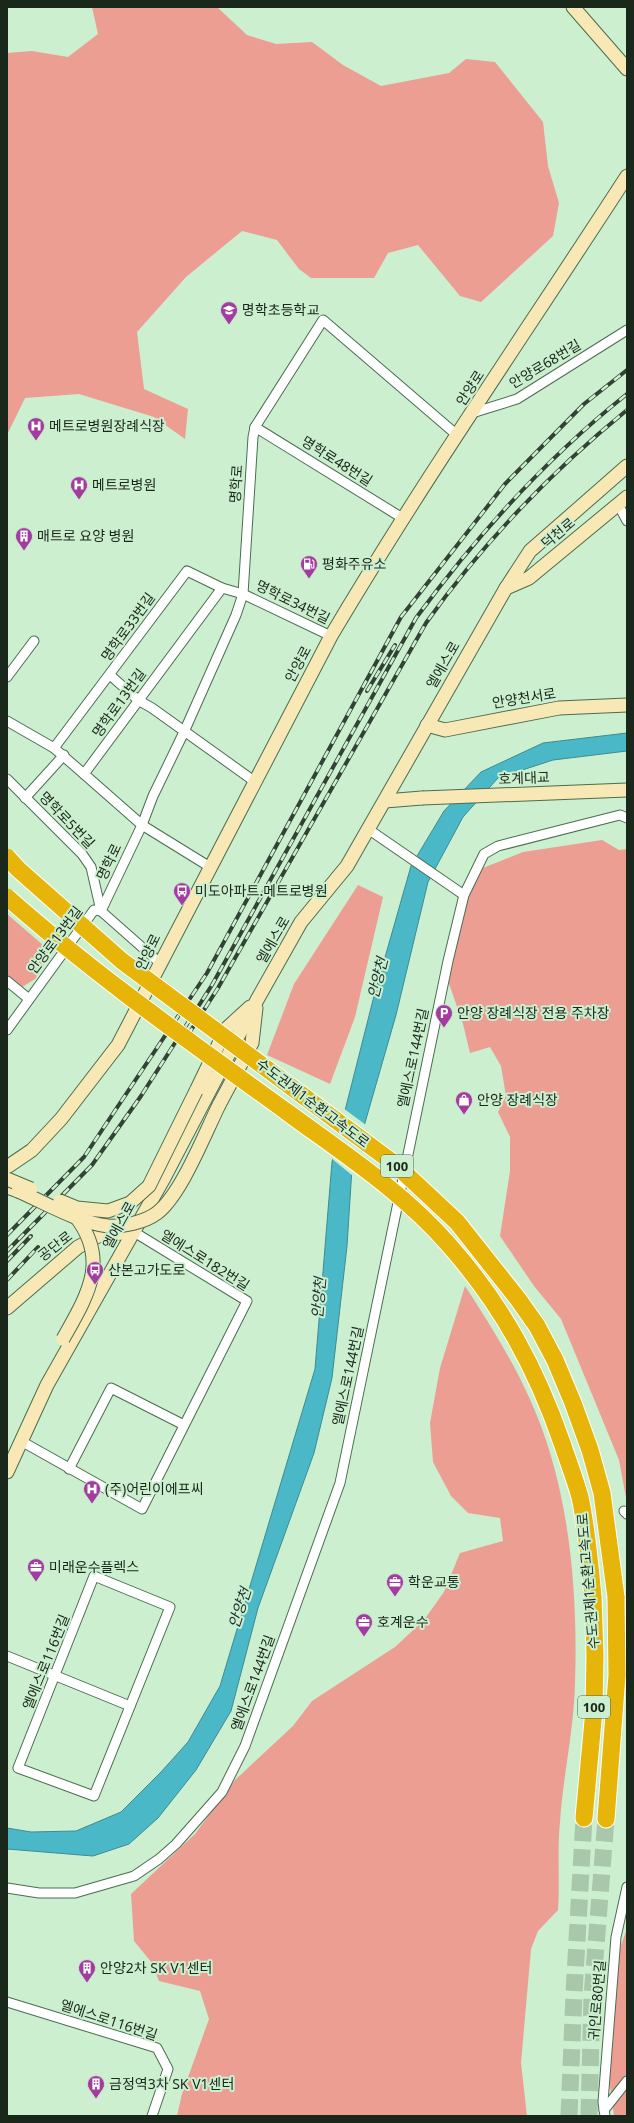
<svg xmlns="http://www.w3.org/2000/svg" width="634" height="2123" font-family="'Noto Sans','Noto Sans KR',sans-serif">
	<rect width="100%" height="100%" fill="#ccefcf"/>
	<g fill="#ec9e93">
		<polygon points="92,7 217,7 247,35 276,44 312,42 343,65 381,86 449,73 466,59 495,62 543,122 548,166 559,203 553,236 481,302 460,296 418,245 388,253 374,278 311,278 299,269 277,240 242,231 186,277 137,332 144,389 188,409 185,439 154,417 79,394 25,398 7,435 7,53 32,51 68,57 98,34"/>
		<polygon points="602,840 619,850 627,849 627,1503 619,1460 561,1319 534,1286 500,1236 510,1171 510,1137 498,1112 506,1096 501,1066 490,1047 470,1053 463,1024 445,972 470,873 523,852"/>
		<polygon points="358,885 383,897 355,1017 330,1084 267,1055 294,984"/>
		<polygon points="7,914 51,952 35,979 22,987 7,975"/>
		<path d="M465,1286c26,40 52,81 70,125 35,83 43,183 40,272 -1,47 -12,93 -15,139 -3,29 0,59 -2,88l-20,21 -7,18 -10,114 6,53h-350l5,-22 27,-75 -9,-28 -41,-10 -7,-18 -18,-22 -3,-47 64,-60 40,-54 58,-54 19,-25 83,-54 29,-27 20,-28 16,-39 43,-12 -3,-23 -32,-5 -17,-17 -18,-34 -3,-39 10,-55z"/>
		<polygon points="627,1929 627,2116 614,2116 606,2056 612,1990 621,1945"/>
	</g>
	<polygon fill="#4bb8c8" stroke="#3c8c94" points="627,733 627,751 553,760 498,778 463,817 428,882 396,1015 352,1168 347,1246 332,1378 314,1453 258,1608 231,1711 196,1770 158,1818 129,1844 93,1856 7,1849 7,1828 31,1832 76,1831 121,1812 161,1772 188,1742 220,1686 315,1369 332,1162 374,996 411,866 444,811 481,772 543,743"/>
	<polygon fill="#ccefcf" points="343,1108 366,1125 353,1176 331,1158"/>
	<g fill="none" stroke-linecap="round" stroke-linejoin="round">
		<g stroke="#a8c7ab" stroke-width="17" stroke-dasharray="17 8" stroke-linecap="butt">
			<polyline points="569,2116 574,1993 584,1818"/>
			<polyline points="589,2116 592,1996 606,1819"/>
		</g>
		<g stroke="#4c6c50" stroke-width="11">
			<g id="street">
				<polyline points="472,413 517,399 627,330"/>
				<polyline points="255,427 404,519"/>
				<polyline points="618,504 627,521"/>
				<polyline points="110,675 138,700 152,708 254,781"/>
				<polyline points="7,677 34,641"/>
				<polyline points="7,721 54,748 84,774"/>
				<polyline points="54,748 187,571 222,588 243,594 331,636"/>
				<polyline points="7,779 82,854 91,867 101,911"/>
				<polyline points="25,798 64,755"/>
				<polyline points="368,829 464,895"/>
				<polyline points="210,867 142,825 84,774 222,588"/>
				<polyline points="101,911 142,825 153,796 184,732 236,615 243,594 253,437 255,427 323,320 457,435"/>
				<polyline points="7,981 29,999"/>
				<polyline points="7,1030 94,910 101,911 161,964"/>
				<polyline points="21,1441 142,1509 247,1301 134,1232"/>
				<polyline points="69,1469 111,1388 184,1425"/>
				<polyline points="624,1511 627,1514"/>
				<polygon points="94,1576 170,1607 94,1796 18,1768"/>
				<polyline points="7,1656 130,1706"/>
				<polyline points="7,1888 39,1893 75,1893 134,1876 159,1859 176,1844 222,1792 245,1746 340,1483 448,961 464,895 484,854 498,846 620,815 627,818"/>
				<polyline points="7,2002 157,2048 168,2069 152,2116"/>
				<polyline points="604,2110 627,2081"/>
				<polyline points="605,2116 603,2102 616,1937 627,1887"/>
			</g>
		</g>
		<g stroke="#4c6c50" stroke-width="15">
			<g id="secondary">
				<polyline points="573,7 627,69"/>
				<polyline points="506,588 529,578 627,497"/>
				<polyline points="427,725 445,730 559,708 627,705"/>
				<polyline points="385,801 422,798"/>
				<polyline points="196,1091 226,1029 250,1007"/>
				<polyline points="219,1105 252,1043 256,1008"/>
				<path d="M7,1167l25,-17 29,-31 57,-74 213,-409c93,-157 197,-307 296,-460"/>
				<polyline points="7,1187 18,1191"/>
				<polyline points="7,1308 78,1247 100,1235 134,1232"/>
				<polyline points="7,1472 47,1385 164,1178 257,1000 301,922 347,866 506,588 530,551 627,466"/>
			</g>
		</g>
		<g stroke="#fff" stroke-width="19">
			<g id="highway">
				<polyline points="584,1818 594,1710 595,1655 593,1597"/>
				<polyline points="606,1819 617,1675 616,1597"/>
			</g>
		</g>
		<use href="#street" stroke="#fff" stroke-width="9"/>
		<use href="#secondary" stroke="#f8e8b5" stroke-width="13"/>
		<use href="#highway" stroke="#e7b409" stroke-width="17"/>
		<g stroke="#324234" stroke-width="4">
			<g id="rail">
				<polyline points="367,691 395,645"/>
				<path d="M188,1035l30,-47 208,-365c57,-80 126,-152 201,-213"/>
				<polyline points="7,1235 84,1157 207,973 401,617 505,484 584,404 627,370"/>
				<path d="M7,1251l85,-86 49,-69 71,-111 204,-367c62,-84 129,-159 211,-224"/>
				<polyline points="7,1261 31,1236"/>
				<polyline points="7,1280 38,1247"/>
			</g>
		</g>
		<use href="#rail" stroke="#ccefcf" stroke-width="2.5" stroke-dasharray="8" stroke-linecap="butt"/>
		<g stroke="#4c6c50" stroke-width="15" stroke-linecap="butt">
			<g id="secondary-bridge">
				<polyline points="422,798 627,790"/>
				<polyline points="7,1179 31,1189"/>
				<path d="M18,1191c28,12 59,31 90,35 15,1 37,-4 49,-13 24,-18 48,-80 62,-108"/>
				<polyline points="60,1201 77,1208 108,1211 130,1203 149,1186 196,1091"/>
				<path d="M63,1339c24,-43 47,-78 13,-122"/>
			</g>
		</g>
		<g stroke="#fff" stroke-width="19" stroke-linecap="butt">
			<g id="highway-bridge">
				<polyline points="7,857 18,869 122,961 396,1165 457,1222 518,1299 537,1326 555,1360 573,1403 590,1450 602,1493 616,1597"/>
				<path d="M7,897c88,78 185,146 280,215 57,42 116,80 162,133 53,60 87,123 113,198 6,18 13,36 18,54 7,33 10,67 13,100"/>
			</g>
		</g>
		<use href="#secondary-bridge" stroke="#f8e8b5" stroke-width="13"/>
		<use href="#highway-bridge" stroke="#e7b409" stroke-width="17"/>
	</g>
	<defs>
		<g id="school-pin" transform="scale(0.9)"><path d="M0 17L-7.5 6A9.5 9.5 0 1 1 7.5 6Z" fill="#a23ca1" stroke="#ccefcf"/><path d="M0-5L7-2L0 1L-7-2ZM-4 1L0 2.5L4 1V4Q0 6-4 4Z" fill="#fff"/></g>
		<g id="hospital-pin" transform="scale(0.9)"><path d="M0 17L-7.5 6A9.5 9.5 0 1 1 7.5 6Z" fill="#a23ca1" stroke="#ccefcf"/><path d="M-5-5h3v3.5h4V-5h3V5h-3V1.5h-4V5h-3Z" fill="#fff"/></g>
		<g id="building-pin" transform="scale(0.9)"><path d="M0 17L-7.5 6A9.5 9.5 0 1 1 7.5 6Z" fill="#a23ca1" stroke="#ccefcf"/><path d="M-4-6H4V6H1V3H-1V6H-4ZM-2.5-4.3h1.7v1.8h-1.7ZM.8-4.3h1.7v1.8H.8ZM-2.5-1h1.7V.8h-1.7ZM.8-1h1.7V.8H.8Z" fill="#fff"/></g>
		<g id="fuel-pin" transform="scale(0.9)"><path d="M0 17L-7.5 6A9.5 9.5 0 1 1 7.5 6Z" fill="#a23ca1" stroke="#ccefcf"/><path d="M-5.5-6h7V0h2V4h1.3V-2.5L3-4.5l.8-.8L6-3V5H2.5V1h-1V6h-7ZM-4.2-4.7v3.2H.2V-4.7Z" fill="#fff"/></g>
		<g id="bus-pin" transform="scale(0.9)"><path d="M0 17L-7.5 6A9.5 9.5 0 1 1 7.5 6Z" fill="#a23ca1" stroke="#ccefcf"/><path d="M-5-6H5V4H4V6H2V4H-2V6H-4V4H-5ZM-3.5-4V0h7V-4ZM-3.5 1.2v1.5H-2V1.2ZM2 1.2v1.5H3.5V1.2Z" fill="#fff"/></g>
		<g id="parking-pin" transform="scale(0.9)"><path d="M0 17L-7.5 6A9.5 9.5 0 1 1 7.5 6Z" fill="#a23ca1" stroke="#ccefcf"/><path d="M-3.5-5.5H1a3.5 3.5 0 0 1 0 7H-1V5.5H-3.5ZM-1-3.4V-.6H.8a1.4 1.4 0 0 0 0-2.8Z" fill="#fff"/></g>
		<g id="shop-pin" transform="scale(0.9)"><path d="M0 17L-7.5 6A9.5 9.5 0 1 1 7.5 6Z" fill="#a23ca1" stroke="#ccefcf"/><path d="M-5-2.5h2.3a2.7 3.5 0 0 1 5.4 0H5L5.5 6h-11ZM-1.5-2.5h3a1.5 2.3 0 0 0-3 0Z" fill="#fff"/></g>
		<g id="office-pin" transform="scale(0.9)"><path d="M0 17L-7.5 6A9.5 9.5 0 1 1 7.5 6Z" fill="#a23ca1" stroke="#ccefcf"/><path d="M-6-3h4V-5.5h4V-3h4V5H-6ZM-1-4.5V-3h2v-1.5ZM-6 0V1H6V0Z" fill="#fff"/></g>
	</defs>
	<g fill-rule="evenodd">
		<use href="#school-pin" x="229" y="310"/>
		<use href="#hospital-pin" x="36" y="426"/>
		<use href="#hospital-pin" x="79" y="485"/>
		<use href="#building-pin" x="24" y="536"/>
		<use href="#fuel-pin" x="309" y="564"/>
		<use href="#bus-pin" x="182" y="891"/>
		<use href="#parking-pin" x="444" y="1013"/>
		<use href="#shop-pin" x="464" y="1100"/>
		<use href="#bus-pin" x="95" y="1270"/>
		<use href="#hospital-pin" x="92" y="1489"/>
		<use href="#office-pin" x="36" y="1567"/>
		<use href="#office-pin" x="395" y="1582"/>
		<use href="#office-pin" x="364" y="1622"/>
		<use href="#building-pin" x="87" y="1968"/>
		<use href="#building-pin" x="96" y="2084"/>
	</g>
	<g text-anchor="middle" stroke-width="4" stroke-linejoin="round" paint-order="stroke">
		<g fill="#ccefcf" stroke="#4f6351" stroke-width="1">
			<rect x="381" y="1155" width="32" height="22" rx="3"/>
			<rect x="578" y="1696" width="32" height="22" rx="3"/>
		</g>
		<g font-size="13" font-weight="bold" fill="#1a271b">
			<text x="397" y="1171">100</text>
			<text x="594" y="1712">100</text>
		</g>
		<g font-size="14" fill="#1a271b" stroke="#ccefcf" text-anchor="start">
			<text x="242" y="315">명학초등학교</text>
			<text x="49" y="431">메트로병원장례식장</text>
			<text x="92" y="490">메트로병원</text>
			<text x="37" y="541">매트로 요양 병원</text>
			<text x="322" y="569">평화주유소</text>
			<text x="195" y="896">미도아파트.메트로병원</text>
			<text x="457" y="1018">안양 장례식장 전용 주차장</text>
			<text x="477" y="1105">안양 장례식장</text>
			<text x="108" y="1275">산본고가도로</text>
			<text x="105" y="1494">(주)어린이에프씨</text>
			<text x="49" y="1572">미래운수플렉스</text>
			<text x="408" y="1587">학운교통</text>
			<text x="377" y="1627">호계운수</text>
			<text x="100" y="1973">안양2차 SK V1센터</text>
			<text x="109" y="2089">금정역3차 SK V1센터</text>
		</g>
		<g font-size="14" fill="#1a271b" stroke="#ccefcf">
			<text transform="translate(545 364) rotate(-31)" y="5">안양로68번길</text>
			<text transform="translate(470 388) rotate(-57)" y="5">안양로</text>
			<text transform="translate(337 461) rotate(32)" y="5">명학로48번길</text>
			<text transform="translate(236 484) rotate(-86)" y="5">명학로</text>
			<text transform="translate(558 533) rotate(-40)" y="5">덕천로</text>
			<text transform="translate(293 602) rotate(26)" y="5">명학로34번길</text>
			<text transform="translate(128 627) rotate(-54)" y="5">명학로33번길</text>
			<text transform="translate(298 664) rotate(-62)" y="5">안양로</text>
			<text transform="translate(443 665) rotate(-60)" y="5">엘에스로</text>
			<text transform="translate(524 698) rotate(-9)" y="5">안양천서로</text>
			<text transform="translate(119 703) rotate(-54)" y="5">명학로13번길</text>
			<text transform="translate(524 778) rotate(-2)" y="5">호계대교</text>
			<text transform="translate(67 820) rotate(46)" y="5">명학로5번길</text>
			<text transform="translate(109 862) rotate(-65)" y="5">명학로</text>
			<text transform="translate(55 940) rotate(-53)" y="5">안양로13번길</text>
			<text transform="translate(273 940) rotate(-60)" y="5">엘에스로</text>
			<text transform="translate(148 952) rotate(-64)" y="5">안양로</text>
			<text transform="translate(413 1058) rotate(-78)" y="5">엘에스로144번길</text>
			<text transform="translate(313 1103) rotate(37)" y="5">수도권제1순환고속도로</text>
			<text transform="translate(119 1225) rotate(-61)" y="5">엘에스로</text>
			<text transform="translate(55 1246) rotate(-38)" y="5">공단로</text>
			<text transform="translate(205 1260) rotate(32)" y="5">엘에스로182번길</text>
			<text transform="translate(348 1376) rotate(-78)" y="5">엘에스로144번길</text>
			<text transform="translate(588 1581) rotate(-95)" y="5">수도권제1순환고속도로</text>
			<text transform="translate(46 1662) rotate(-68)" y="5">엘에스로116번길</text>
			<text transform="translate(253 1683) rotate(-70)" y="5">엘에스로144번길</text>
			<text transform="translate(597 2000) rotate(-85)" y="5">귀인로80번길</text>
			<text transform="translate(109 2020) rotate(18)" y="5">엘에스로116번길</text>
		</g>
		<g font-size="15" font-style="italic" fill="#1b2f32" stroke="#ccefcf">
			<text transform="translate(378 978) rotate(-76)" y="5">안양천</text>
			<text transform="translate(319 1298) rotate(-85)" y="5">안양천</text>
			<text transform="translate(240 1608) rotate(-72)" y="5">안양천</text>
		</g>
	</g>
	<rect width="634" height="2123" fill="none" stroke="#1a271b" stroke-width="16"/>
</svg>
